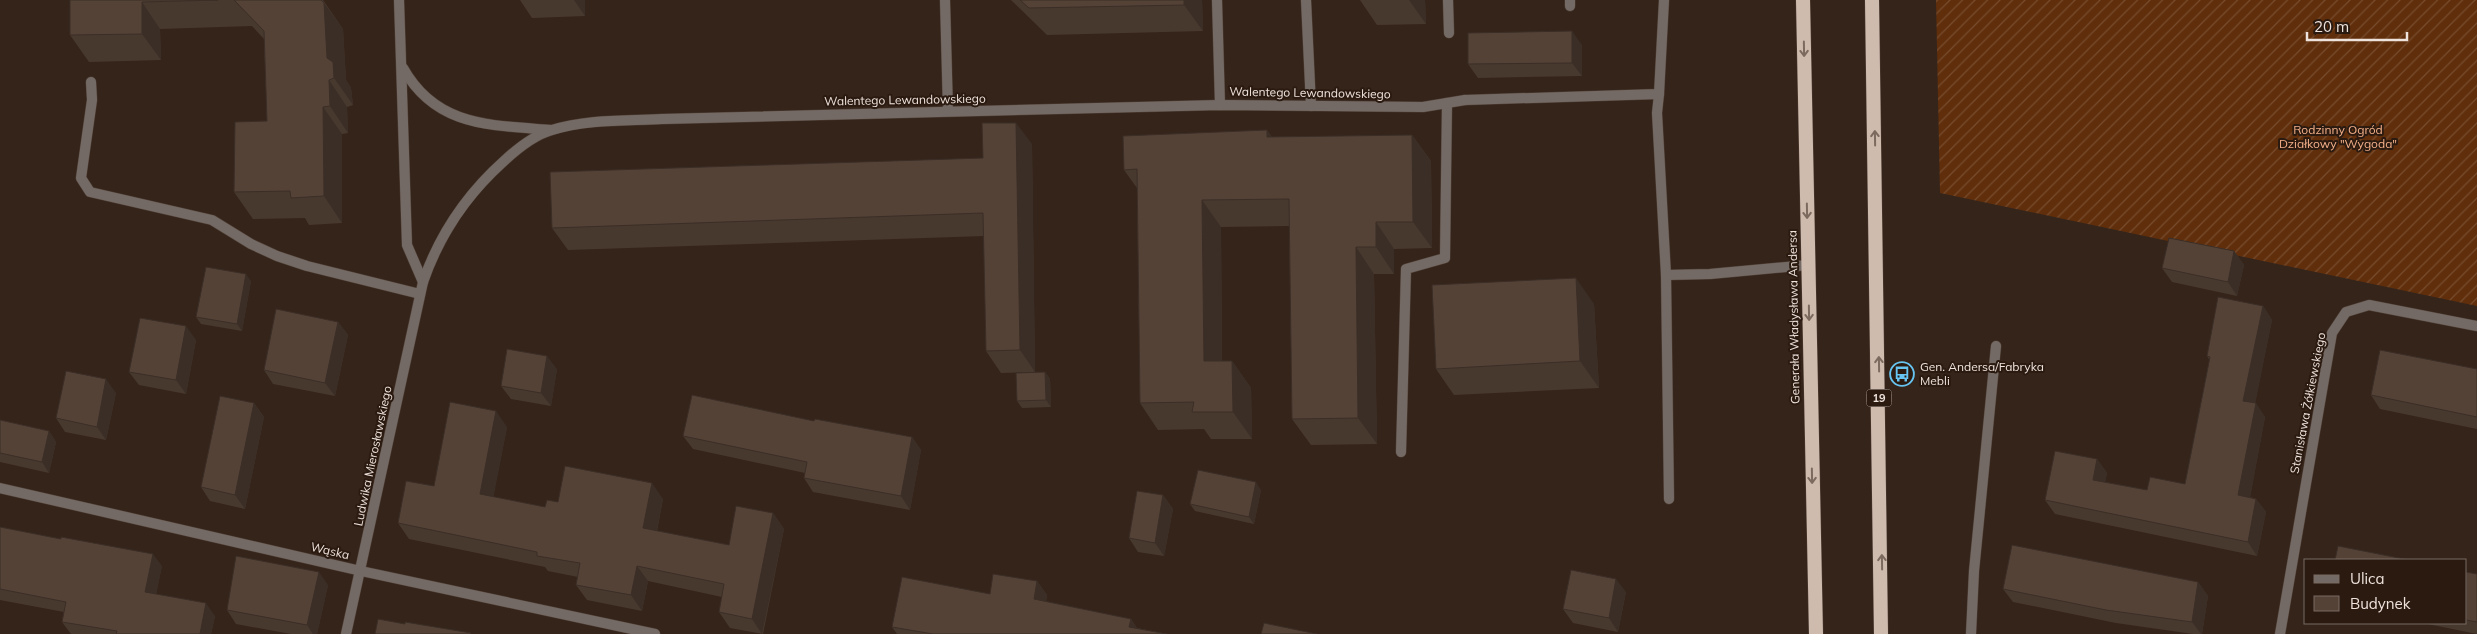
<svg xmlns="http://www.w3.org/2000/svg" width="2477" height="634" font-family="Mulish,sans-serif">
	<defs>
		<pattern id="garden-furrows" width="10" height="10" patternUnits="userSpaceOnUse" patternTransform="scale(1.25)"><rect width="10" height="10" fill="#602e0b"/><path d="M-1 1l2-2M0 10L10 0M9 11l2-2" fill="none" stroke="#774c2e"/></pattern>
	</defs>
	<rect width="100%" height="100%" fill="#35241a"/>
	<polygon fill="url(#garden-furrows)" points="1936,0 2477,0 2477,306 1940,193"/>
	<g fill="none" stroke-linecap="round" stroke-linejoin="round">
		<g stroke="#4f3f35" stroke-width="11">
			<g id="service">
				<polyline points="399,0 407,245 423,282"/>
				<polyline points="945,0 948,111"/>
				<polyline points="1217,0 1220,105"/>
				<polyline points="1306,0 1311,106"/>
				<polyline points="1448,0 1449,33"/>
				<polyline points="1570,6 1570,0"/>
				<path d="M403,68c33,59 87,57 148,62"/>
				<polyline points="91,82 92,100 81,178 90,192 212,220 251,244 277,256 307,266 420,294"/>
				<polyline points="1659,94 1657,113 1666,275 1669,499"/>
				<polyline points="1465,100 1659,94 1664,0"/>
				<polyline points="1666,275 1710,274 1808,265"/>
				<polyline points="1401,452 1406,269 1445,258 1447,103"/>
				<polyline points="1971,634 1974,571 1996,346"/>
			</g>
		</g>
		<g stroke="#4f3f35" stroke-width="11">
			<g id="minor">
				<polyline points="0,488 361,571 655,634"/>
				<path d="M346,634l77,-352c17,-49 43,-87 81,-121 14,-13 30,-26 48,-31 34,-11 74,-9 110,-11l558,-14 203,2 42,-7"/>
				<polyline points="2280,634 2332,333 2346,312 2369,305 2477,326"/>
			</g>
		</g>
		<g stroke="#4f3f35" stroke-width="15">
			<g id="trunk">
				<polyline points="1803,0 1816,634"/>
				<polyline points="1872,0 1881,634"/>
			</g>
		</g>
		<use href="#service" stroke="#746a65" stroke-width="10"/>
		<use href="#minor" stroke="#746a65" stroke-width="10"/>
		<use href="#trunk" stroke="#cfbaae" stroke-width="14"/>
	</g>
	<g fill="#48392f">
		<polygon points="70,0 323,0 343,29 346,80 351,88 353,105 347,107 348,133 342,134 342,223 309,225 305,218 253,219 234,192 267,121 264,39 252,26 160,29 161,60 89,62 70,35"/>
		<polygon points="520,0 585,0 585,16 532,18"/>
		<polygon points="1011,0 1202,0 1203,31 1047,35"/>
		<polygon points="1360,0 1425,0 1426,24 1377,25"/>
		<polygon points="1582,45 1582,76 1478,78 1468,64"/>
		<polygon points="1267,130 1272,137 1412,135 1431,161 1432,248 1394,249 1394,274 1374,274 1377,444 1311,445 1292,419 1289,226 1221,227 1222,361 1232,361 1251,388 1252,439 1211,439 1204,429 1158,430 1140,403 1137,188 1124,170"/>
		<polygon points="1032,144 1035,372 1001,373 986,351 984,236 568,250 552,228 983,158"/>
		<polygon points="2234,251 2244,265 2237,296 2172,282 2162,268"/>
		<polygon points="251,281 242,331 201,324 196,317"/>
		<polygon points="1594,304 1599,388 1454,395 1436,369"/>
		<polygon points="2263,306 2272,320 2255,403 2265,417 2250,497 2256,499 2266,512 2257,556 2055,514 2045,500 2097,459 2107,473 2105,482 2147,490 2185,484 2210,361 2207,356"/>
		<polygon points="338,322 348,335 335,396 273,384 264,370"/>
		<polygon points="196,340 186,394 139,385 129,372"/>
		<polygon points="557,369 551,406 511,399 501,386"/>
		<polygon points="2477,369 2477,429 2380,409 2371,395"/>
		<polygon points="1045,372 1050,379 1051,407 1022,408 1017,401"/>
		<polygon points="116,393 106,440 65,432 56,418"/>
		<polygon points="254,403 264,417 245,509 210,501 201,487"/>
		<polygon points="0,420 49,431 56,442 49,473 0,462"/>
		<polygon points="507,427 493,497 545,507 558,502 663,499 657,531 729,545 773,513 784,529 763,634 730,628 719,612 722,597 648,581 642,611 587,600 576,585 578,577 548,571 545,567 409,539 398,523 434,486"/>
		<polygon points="683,436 912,437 921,450 910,510 813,492 804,478 805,473 693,449"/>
		<polygon points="1261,490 1254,524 1195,511 1190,504"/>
		<polygon points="1163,495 1173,509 1164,556 1138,552 1129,538"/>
		<polygon points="0,527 162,566 156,594 215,616 211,634 71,634 62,622 64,612 0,600"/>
		<polygon points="2466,572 2477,574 2477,634 2423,623 2466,623"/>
		<polygon points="1037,581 1047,595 1046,602 1131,619 1137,628 1167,634 897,634 892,627 990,594"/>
		<polygon points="2198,582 2208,596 2202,634 2193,634 2116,623 2013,602 2003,589"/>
		<polygon points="328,585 317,634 291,634 236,624 227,610"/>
		<polygon points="1626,592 1618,632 1573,623 1563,609"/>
	</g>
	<g fill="#3b2e26">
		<polygon points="574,0 585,0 585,16"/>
		<polygon points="1184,0 1202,0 1203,31 1184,5"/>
		<polygon points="1409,0 1425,0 1426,24"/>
		<polygon points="142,2 160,29 161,60 142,34"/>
		<polygon points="324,3 343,29 346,80 351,88 353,105 334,78 327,58"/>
		<polygon points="1572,31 1582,45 1582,76 1572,63"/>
		<polygon points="329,80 347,107 348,133 330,106"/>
		<polygon points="323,107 342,134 342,223 324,196"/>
		<polygon points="1016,123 1032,144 1035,372 1020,350"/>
		<polygon points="1267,130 1286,157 1267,137"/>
		<polygon points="1412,135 1431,161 1432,248 1413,222"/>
		<polygon points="1202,200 1221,227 1222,388 1204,361"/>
		<polygon points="1376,222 1394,249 1394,274 1376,247"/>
		<polygon points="1356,247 1374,274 1377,444 1358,418"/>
		<polygon points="2234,251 2244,265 2237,296 2228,282"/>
		<polygon points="246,274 251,281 242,331 237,324"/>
		<polygon points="1576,278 1594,304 1599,388 1580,361"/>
		<polygon points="2263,306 2272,320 2253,414 2243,401"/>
		<polygon points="338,322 348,335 335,396 325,383"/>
		<polygon points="186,326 196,340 186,394 176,380"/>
		<polygon points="547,356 557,369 551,406 541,393"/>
		<polygon points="1232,361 1251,388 1252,439 1233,412"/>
		<polygon points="1045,372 1050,379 1051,407 1046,400"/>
		<polygon points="106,379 116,393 106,440 97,427"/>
		<polygon points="254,403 264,417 245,509 235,495"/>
		<polygon points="2256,403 2265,417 2248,509 2238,495"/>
		<polygon points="496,411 507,427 491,510 480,494"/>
		<polygon points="49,431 56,442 49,473 42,462"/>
		<polygon points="912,437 921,450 910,510 901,496"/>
		<polygon points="2097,459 2107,473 2103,493 2093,480"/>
		<polygon points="1256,482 1261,490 1254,524 1249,517"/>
		<polygon points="652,483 663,499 654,544 643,528"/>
		<polygon points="1163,495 1173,509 1164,556 1155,543"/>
		<polygon points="2256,499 2266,512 2257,556 2248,542"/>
		<polygon points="773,513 784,529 762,634 752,619"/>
		<polygon points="153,554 162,566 154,605 145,592"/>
		<polygon points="637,566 648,581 642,611 631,595"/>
		<polygon points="319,572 328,585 317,634 313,634 307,625"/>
		<polygon points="1616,579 1626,592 1618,632 1609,618"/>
		<polygon points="1037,581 1047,595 1044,613 1034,599"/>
		<polygon points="2198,582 2208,596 2202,634 2201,634 2192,622"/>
		<polygon points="206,603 215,616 211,634 200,634"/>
		<polygon points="1131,619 1140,633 1129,627"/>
	</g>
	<g fill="#544237" stroke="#3b2e26">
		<polygon points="70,0 218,0 142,2 142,34 70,35"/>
		<polygon points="234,0 321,0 324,3 327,58 333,62 334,78 329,80 330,106 323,107 324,196 291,198 290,191 234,192 235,122 267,121 264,31"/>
		<polygon points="1020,0 1184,0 1184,5 1029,8"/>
		<polygon points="1572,31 1572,63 1468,64 1468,33"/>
		<polygon points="982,123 1016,123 1020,350 986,351 983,213 552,228 550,172 983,158"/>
		<polygon points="1267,130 1267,137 1412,135 1413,222 1376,222 1376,247 1356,247 1358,418 1292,419 1289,199 1202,200 1204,361 1232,361 1233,412 1192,412 1194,402 1140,403 1137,169 1124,170 1123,136"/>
		<polygon points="2169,238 2234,251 2228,282 2162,268"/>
		<polygon points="206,267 246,274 237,324 196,317"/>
		<polygon points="1576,278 1580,361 1436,369 1432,285"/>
		<polygon points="2218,297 2263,306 2243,401 2256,403 2238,495 2256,499 2248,542 2045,500 2055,451 2097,459 2093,480 2147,490 2150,477 2185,484 2210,357 2207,356"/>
		<polygon points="276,309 338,322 325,383 264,370"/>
		<polygon points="140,318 186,326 176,380 129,372"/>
		<polygon points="507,349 547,356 541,393 501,386"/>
		<polygon points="2380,350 2477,369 2477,417 2371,395"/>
		<polygon points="66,371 106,379 97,427 56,418"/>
		<polygon points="1045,372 1046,400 1017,401 1016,373"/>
		<polygon points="692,395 814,421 815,419 912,437 901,496 804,478 807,462 683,436"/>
		<polygon points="220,396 254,403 235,495 201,487"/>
		<polygon points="450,402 496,411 480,494 545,507 547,500 558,502 565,466 652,483 643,528 729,545 736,506 773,513 752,619 719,612 724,584 637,566 631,595 576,585 580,563 537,556 537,552 398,523 406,481 434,486"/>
		<polygon points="0,420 49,431 42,462 0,453"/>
		<polygon points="1198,470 1256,482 1249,517 1190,504"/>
		<polygon points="1137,491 1163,495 1155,543 1129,538"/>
		<polygon points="0,527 61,539 61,537 153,554 145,592 206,603 200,634 116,634 117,631 62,622 66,602 0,589"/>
		<polygon points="2012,545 2198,582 2192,622 2106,610 2003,589"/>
		<polygon points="2338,546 2409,560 2335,560"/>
		<polygon points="236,556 319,572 307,625 227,610"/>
		<polygon points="1571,570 1616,579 1609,618 1563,609"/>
		<polygon points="2466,572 2477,574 2477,622 2466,620"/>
		<polygon points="993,574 1037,581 1034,599 1131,619 1129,627 1167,634 933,634 892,627 902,577 990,594"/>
		<polygon points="378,619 405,624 405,622 471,633 470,634 375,634"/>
		<polygon points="1264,623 1317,634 1261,634"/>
	</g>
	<defs><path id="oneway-shaft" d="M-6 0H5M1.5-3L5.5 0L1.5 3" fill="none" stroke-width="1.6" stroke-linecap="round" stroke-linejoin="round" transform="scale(1.25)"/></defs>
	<g stroke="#7c6a5f">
		<use href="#oneway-shaft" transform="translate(1804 49) rotate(89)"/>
		<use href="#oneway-shaft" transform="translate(1875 138) rotate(-91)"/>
		<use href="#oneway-shaft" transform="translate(1807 211) rotate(89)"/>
		<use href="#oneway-shaft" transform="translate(1809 313) rotate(89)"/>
		<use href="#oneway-shaft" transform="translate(1879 364) rotate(-91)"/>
		<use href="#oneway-shaft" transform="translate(1812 476) rotate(89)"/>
		<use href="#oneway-shaft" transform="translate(1882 562) rotate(-91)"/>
	</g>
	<defs>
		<g id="bus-ring" transform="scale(1.25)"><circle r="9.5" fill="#2a1a10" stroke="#67c4f0" stroke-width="1.5"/><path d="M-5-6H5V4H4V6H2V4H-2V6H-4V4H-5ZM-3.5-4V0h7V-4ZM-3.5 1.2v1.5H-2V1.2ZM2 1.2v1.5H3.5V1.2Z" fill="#67c4f0"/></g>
	</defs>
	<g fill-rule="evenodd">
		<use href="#bus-ring" x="1902" y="374"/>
	</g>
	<g text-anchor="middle" stroke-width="4" stroke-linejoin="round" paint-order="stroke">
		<rect fill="#2a1a10" stroke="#b3a69f" stroke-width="1" x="1866.5" y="389.5" width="25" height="17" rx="4"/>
		<g font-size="11" font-weight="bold" fill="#eee2dc">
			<text x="1879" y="402">19</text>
		</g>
		<g font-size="12" fill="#eee2dc" stroke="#2a1a10">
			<text transform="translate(1310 93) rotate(1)" y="4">Walentego Lewandowskiego</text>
			<text transform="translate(905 100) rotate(-1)" y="4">Walentego Lewandowskiego</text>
			<text transform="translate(1794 317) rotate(-91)" y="4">Generała Władysława Andersa</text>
			<text transform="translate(2308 403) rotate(-79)" y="4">Stanisława Żółkiewskiego</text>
			<text transform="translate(373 456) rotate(-78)" y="4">Ludwika Mierosławskiego</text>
			<text transform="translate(330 551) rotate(13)" y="4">Wąska</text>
		</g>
		<g font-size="12" fill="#f4b089" stroke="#2a1a10">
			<text x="2338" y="134">Rodzinny Ogród<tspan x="2338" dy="14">Działkowy "Wygoda"</tspan></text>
		</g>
		<g font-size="12" fill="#eee2dc" stroke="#2a1a10" text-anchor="start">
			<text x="1920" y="371">Gen. Andersa/Fabryka<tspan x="1920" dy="14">Mebli</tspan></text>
		</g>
	</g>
	<rect x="2304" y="559" width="162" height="65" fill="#2a1a10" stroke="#786a62"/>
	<rect x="2314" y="575" width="25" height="8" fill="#746a65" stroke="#786a62"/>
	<text x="2350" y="584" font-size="15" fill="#eee2dc">Ulica</text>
	<rect x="2314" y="596" width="25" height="15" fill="#544237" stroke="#786a62"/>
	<text x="2350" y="609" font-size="15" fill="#eee2dc">Budynek</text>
	<path d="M2307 32v8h100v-8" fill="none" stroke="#eee2dc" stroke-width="2.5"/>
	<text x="2314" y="32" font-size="15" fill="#eee2dc" stroke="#2a1a10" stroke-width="4" paint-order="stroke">20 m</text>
</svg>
